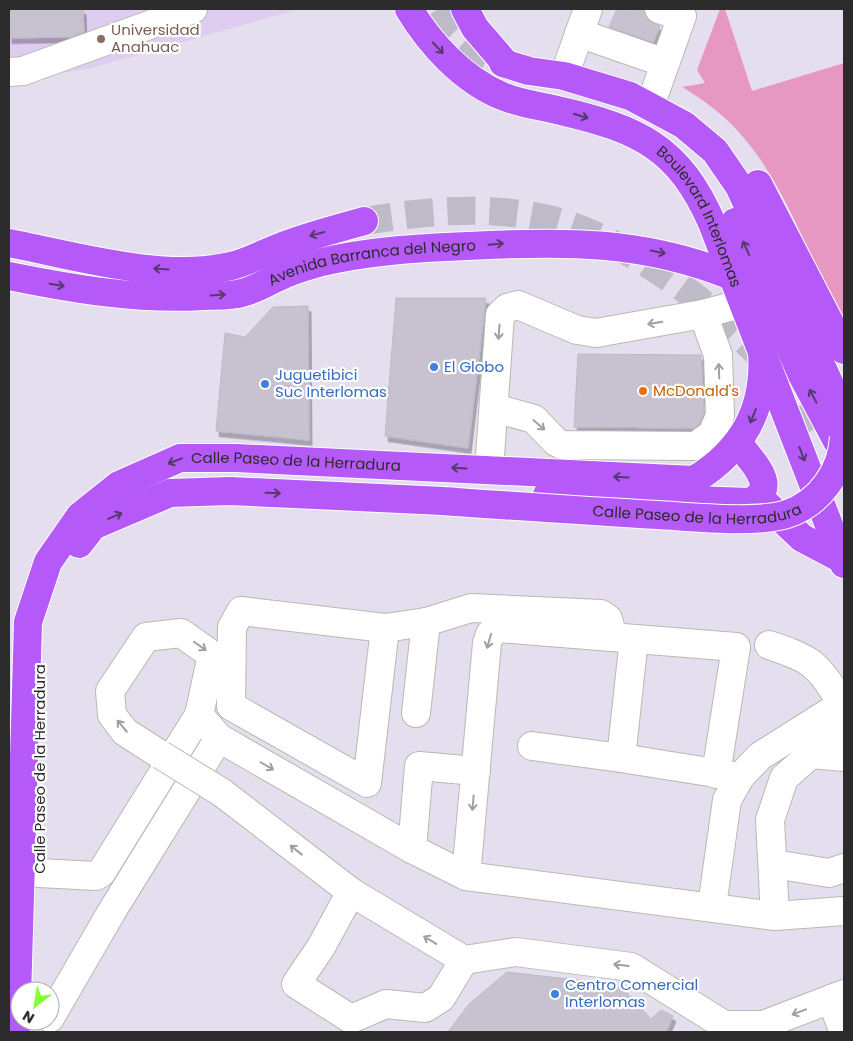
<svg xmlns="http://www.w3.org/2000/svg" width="853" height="1041" font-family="Poppins,sans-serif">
	<defs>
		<filter id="shadow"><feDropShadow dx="3" dy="5.5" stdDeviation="0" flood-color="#0004"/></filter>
	</defs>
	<rect width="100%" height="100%" fill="#e4deee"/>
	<polygon fill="#decdf0" points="9,9 299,9 87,69 9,81"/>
	<path fill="#e798c2" d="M720,9h5l27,82 92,-28v262h-5c-25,-61 -57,-148 -103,-196 -16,-17 -34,-30 -54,-42l23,-4 -8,-13z"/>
	<g fill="#c8c2d0" stroke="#c0b7ca" filter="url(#shadow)">
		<polygon points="9,9 83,9 84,32 71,37 9,38"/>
		<polygon points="617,9 644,10 648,20 660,26 653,42 609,27"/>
		<polygon points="396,298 486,298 468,448 385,436"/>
		<polygon points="308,306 309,440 216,431 225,333 245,337 273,307"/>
		<polygon points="578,354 701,355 704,413 699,424 694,428 574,427"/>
		<polygon points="507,972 620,985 651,1019 661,1010 673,1016 666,1032 448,1032 469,1004"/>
	</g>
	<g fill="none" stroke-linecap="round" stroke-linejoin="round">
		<g stroke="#bfbac7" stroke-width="28" stroke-dasharray="28 14" stroke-linecap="butt">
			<path d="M438,9c17,24 38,43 65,54"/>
			<path d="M364,221c61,-10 123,-16 184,-2 95,22 224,129 271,213"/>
		</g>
		<g stroke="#b4bcae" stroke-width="30">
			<g id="minor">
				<polyline points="579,33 665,63"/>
				<polyline points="9,72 23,71 193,9"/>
				<polyline points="564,76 588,9"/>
				<polyline points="650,106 682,16 659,9"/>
				<polyline points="494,408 534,419 556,442 562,445 696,446 712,434 720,416 718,355 703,314"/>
				<polyline points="489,470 500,315 507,308 518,305 577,330 596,333 703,314 744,303"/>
				<polyline points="385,628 367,783 231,706 232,627 241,611 385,628 426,622 471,608 601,614 608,619 613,637"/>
				<path d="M769,645c38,13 47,16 68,51"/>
				<polyline points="416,713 426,622"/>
				<polyline points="532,746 621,758 734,776"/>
				<polyline points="811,754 844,734"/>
				<polyline points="161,755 125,732 112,715 110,691 146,637 181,633 212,655 199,715 219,738 412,849 466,876 775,916 770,820 784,778 811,754 844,757"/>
				<polyline points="621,758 634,639"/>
				<polyline points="221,792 351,892 464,960 516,952 631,967 724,1025 763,1025 844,994"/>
				<polyline points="412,849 419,766 476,771"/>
				<polyline points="774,864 829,873 844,868"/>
				<polyline points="39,873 96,876 101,873 199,715"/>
				<polyline points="466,876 487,643 490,634 499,628 736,647 716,774"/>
				<polyline points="351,892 321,947 296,984 351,1019 386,1004 425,1008 441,998 464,960"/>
				<polyline points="712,906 727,800 740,777 760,756 844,703"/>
				<polyline points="775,916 844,911"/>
				<polyline points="831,999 844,1032"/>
				<polyline points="50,1018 112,911 219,738"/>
			</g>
		</g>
		<g stroke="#fff" stroke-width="30">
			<g id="major">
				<path id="s1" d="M409,9c21,35 54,71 93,87 18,8 40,10 59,15 77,18 118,36 151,112l132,341"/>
				<polyline points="465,9 475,28 505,63"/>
				<polyline points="503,63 529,71 564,76 630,96 684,125 715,151 739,186 838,402 844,428"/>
				<polyline points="758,184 844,350"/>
				<polyline points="735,222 802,375 837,441"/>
				<path d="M9,243c67,13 154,39 222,23 17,-4 33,-13 49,-19 28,-11 56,-18 84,-26"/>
				<path id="s2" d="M9,276c64,13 129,24 194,20 11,0 23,0 34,-2 15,-2 28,-11 42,-17 11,-6 26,-10 39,-14 48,-12 101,-15 150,-17 95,-5 176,-6 266,31"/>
				<path d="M547,495l203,7c31,-15 1,-41 -12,-59"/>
				<polyline points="764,502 802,538 842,559"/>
				<polyline points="79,544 93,526 170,493 230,491 443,501"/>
				<path id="s3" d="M16,1032l12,-410 20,-60 32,-46 39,-31 61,-27h56l458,22c49,-30 72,-71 68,-129"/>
			</g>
		</g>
		<use href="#minor" stroke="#fff" stroke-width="28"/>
		<use href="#major" stroke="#b559f8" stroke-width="28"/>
		<g stroke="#b4bcae" stroke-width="30" stroke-linecap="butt">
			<polyline id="minor-bridge" points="161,755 221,792"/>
		</g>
		<g stroke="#fff" stroke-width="30" stroke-linecap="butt">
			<g id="major-bridge">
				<path id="s4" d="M443,501c72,5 143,10 215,14 34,2 97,9 129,-1 33,-11 55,-43 57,-77"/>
			</g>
		</g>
		<use href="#minor-bridge" stroke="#fff" stroke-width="28"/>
		<use href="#major-bridge" stroke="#b559f8" stroke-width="28"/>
	</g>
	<defs><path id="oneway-shaft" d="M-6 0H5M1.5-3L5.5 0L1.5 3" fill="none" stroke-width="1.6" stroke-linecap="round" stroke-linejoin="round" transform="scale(1.25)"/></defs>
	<g stroke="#553a69">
		<use href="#oneway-shaft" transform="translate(438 48) rotate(47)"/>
		<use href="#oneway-shaft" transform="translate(581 116) rotate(18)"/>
		<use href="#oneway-shaft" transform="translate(317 234) rotate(165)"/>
		<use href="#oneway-shaft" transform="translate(496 244) rotate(-5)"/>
		<use href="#oneway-shaft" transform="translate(746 248) rotate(-114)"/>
		<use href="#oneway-shaft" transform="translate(658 252) rotate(11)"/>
		<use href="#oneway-shaft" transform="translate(161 269) rotate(-176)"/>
		<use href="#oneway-shaft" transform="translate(57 285) rotate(10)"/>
		<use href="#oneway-shaft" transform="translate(218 295) rotate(-4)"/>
		<use href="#oneway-shaft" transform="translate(813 396) rotate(-118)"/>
		<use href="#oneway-shaft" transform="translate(753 416) rotate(113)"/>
		<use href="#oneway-shaft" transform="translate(802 454) rotate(69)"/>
		<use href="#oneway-shaft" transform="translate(175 461) rotate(159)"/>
		<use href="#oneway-shaft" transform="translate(459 468) rotate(-177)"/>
		<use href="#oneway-shaft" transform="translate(621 477) rotate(-177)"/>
		<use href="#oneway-shaft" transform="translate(273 493) rotate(2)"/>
		<use href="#oneway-shaft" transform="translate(115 516) rotate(-23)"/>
	</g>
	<g stroke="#a0a0a0">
		<use href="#oneway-shaft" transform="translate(655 323) rotate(170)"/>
		<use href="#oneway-shaft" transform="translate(499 332) rotate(94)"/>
		<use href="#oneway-shaft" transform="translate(719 371) rotate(-92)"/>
		<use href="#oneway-shaft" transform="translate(539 425) rotate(41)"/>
		<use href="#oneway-shaft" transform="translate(489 641) rotate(106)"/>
		<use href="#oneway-shaft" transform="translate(200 646) rotate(35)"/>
		<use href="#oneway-shaft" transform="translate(122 726) rotate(-130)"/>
		<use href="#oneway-shaft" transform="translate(267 766) rotate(30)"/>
		<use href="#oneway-shaft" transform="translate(473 803) rotate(95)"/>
		<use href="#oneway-shaft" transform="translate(296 850) rotate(-142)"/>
		<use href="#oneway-shaft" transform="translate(430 940) rotate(-149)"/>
		<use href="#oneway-shaft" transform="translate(621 965) rotate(-173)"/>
		<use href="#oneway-shaft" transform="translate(799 1012) rotate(159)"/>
	</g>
	<circle fill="#8d6e63" stroke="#fff" stroke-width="2" cx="101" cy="39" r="5"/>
	<g fill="#3f7fe0" stroke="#fff" stroke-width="2">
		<circle cx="434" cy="367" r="5"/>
		<circle cx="265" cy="384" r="5"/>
		<circle cx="555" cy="994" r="5"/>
	</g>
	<circle fill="#e8710a" stroke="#fff" stroke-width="2" cx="643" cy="391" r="5"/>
	<g text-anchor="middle" stroke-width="4.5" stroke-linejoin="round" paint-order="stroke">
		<g font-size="15" fill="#785e54" stroke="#fff" text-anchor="start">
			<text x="111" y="35">Universidad<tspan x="111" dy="17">Anahuac</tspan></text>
		</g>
		<g font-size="15" fill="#2c2c2c" stroke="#fff">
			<text dy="5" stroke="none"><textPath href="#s1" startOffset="376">Boulevard Interlomas</textPath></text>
			<text dy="5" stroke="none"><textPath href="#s2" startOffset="370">Avenida Barranca del Negro</textPath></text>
			<text dy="5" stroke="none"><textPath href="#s3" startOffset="762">Calle Paseo de la Herradura</textPath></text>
			<text dy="5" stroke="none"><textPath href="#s4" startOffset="255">Calle Paseo de la Herradura</textPath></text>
			<text transform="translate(40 769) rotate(-90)" y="5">Calle Paseo de la Herradura</text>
		</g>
		<g font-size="15" fill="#366cbe" stroke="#fff" text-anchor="start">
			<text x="444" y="372">El Globo</text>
			<text x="275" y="380">Juguetibici<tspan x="275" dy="17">Suc Interlomas</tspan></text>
			<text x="565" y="990">Centro Comercial<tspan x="565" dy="17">Interlomas</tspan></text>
		</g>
		<g font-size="15" fill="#c56008" stroke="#fff" text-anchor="start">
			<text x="653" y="396">McDonald's</text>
		</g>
	</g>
	<rect width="853" height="1041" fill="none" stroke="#2c2c2c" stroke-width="20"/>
	<g transform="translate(35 1006) rotate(211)"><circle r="24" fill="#ffffff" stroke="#ababab"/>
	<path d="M0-4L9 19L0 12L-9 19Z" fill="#84ff3a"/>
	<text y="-8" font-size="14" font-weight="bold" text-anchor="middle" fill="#2c2c2c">N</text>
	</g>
</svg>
